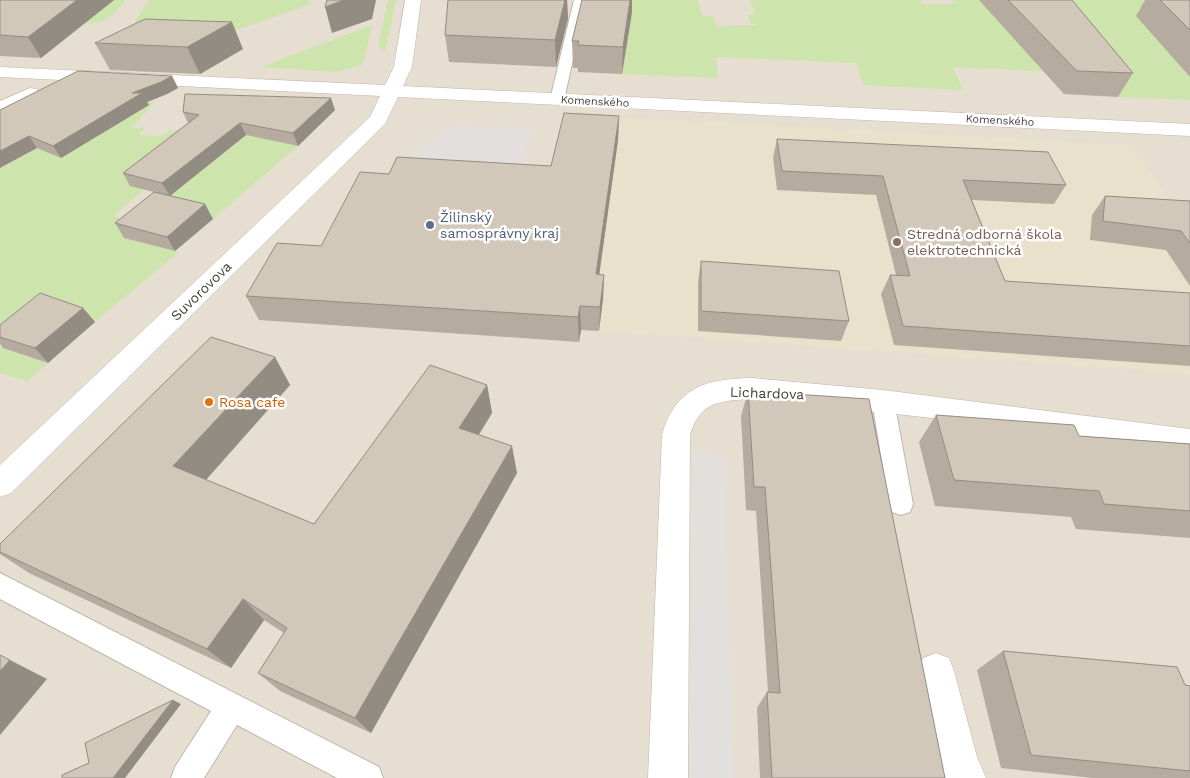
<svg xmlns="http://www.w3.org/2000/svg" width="1190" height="778" font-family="'Work Sans',sans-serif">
	<rect width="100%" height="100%" fill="#f1ede3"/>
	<rect fill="#e5ded1" x="0" y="0" width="1190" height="778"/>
	<polygon fill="#eae1cd" points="621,117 1131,145 1190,229 1190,374 599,331 594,254 602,255"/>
	<g fill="#cde5ac">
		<path d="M0,0h125c-13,18 -19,22 -42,25l14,-11z"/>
		<polygon points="149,0 309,0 308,5 303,7 233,31 135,23 137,18"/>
		<polygon points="388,0 396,0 385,52 378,46"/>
		<polygon points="594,0 698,0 702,16 713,16 716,26 760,25 751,24 748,15 755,14 750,0 920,0 923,4 954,4 952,0 1159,0 1190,77 1190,100 1118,97 1101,74 953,67 963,90 863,85 856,63 717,57 717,78 622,74"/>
		<polygon points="372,25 363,64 338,72 261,67"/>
		<polygon points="98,100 155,102 132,127 144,128 139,135 163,136 169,130 181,130 192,117 298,146 213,219 175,209 168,195 194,176 145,189 113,216 133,222 125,238 179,252 96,321 52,307 0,344 0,166 3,167 25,155"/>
		<polygon points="0,347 48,363 27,381 0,373"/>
	</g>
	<g fill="#e2dfdc">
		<polygon points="455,125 532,129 516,185 401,160"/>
		<polygon points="691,452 724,455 734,778 689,778"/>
	</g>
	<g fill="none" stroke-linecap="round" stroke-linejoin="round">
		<g stroke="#bfb7a9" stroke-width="2">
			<g id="lane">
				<polygon points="574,0 586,0 564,100 562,103 552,103 550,100"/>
				<polygon points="883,393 891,395 894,401 913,504 910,512 901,515 892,512 889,504 872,401 875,395"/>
				<polygon points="0,573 379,767 383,778 337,778 237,725 204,778 171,778 175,767 211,711 0,599"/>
			</g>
		</g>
		<g stroke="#bfb7a9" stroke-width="1">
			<g id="street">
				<polygon points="405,0 421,0 412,67 403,86 1190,124 1190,136 398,97 385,124 11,493 0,497 0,465 370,117 380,96 0,77 0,67 385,85 394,67"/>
				<polygon points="30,88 36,89 39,93 36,97 0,114 0,101"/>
				<path d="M752,378l131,12 307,39v24c-120,-16 -241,-35 -362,-46 -32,-3 -78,-13 -109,-4 -17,4 -24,16 -29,32l-2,343h-40l14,-343c14,-48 43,-56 90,-57z"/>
				<polygon points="936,653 949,658 954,671 977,757 986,778 945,778 938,761 918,671 923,658"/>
			</g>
		</g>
		<use href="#lane" fill="#fff" fill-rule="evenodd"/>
		<use href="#street" fill="#fff" fill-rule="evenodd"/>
	</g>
	<g fill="#b5ac9f">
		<polygon points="0,0 114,0 41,58 0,56"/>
		<polygon points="448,0 567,0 568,19 556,67 449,62 445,35"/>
		<polygon points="979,0 1072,0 1133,73 1118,97 1064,94"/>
		<polygon points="1145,0 1190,0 1190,77 1136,16"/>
		<polygon points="632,12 622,74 578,72 578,68 573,68 572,41"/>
		<polygon points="95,43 243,49 200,74 110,70"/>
		<polygon points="172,76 178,88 167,94 147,102 149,105 61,158 37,148 0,110"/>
		<polygon points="335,110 298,146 246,135 170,195 213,219 175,251 124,238 115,223 154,192 130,186 123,173 188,123 183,112"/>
		<polygon points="619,116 618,140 599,274 604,275 603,299 599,331 581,330 579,342 259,320 246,296 321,246 389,174 551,166"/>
		<polygon points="777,139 1066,185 1054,204 972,200 1005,281 1190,293 1190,366 894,345 881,294 890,275 896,275 876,195 777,190 773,158"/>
		<polygon points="1105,196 1190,201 1190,286 1166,250 1090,240 1092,215"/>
		<polygon points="701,261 849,321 841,341 698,331 698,282"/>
		<polygon points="83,308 95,322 48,363 3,348 0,344 0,325"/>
		<polygon points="275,357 290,385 206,480 314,524 487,385 492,413 479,435 517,473 371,733 280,691 258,673 284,633 264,620 231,668 29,573 0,554 0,544"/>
		<polygon points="748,391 945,778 760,778 757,708 767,692 768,692 756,511 746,510 741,416"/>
		<polygon points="936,415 1079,436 1190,444 1190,538 1076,529 1071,517 935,506 919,442"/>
		<polygon points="1003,651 1190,686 1190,778 1093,778 1001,768 977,670"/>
	</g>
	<g fill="#938c82">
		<polygon points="77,0 114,0 41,58 28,37"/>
		<polygon points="344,0 376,0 372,19 332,33 325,7"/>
		<polygon points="565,0 567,0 568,19 556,67 555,40"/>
		<polygon points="630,0 632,0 632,12 622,74 623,47"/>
		<polygon points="232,22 243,49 200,74 187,47"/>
		<polygon points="172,76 178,88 167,94 147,102 149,105 61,158 53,146 132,93"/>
		<polygon points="331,98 335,110 298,146 293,133"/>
		<polygon points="619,116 618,140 596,298 596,274"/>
		<polygon points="240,123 246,135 170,196 162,183"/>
		<polygon points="29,136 37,148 0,168 0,151"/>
		<polygon points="205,204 213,219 175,251 167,237"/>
		<polygon points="604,275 603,299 599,331 600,307"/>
		<polygon points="580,306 581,330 579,342 578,317"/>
		<polygon points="83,308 95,322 48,363 35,348"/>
		<polygon points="275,357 290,385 195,492 173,466"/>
		<polygon points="487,385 492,413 466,455 459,428"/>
		<polygon points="512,446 517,473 371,733 355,718"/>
		<polygon points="243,599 264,620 231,668 207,649"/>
		<polygon points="10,660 47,679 0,735 0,671"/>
		<polygon points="173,700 181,704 125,778 113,778"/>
	</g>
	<g fill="#d2c8b9" stroke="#938c82">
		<polygon points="0,0 77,0 28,37 0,35"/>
		<polygon points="327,0 344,0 325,7"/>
		<polygon points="448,0 565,0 555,40 445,35"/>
		<polygon points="582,0 630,0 623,47 578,45 579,41 572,41"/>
		<polygon points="1008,0 1072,0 1133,73 1077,71"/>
		<polygon points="1160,0 1190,0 1190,30"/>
		<polygon points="145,19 232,22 187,47 95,43"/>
		<polygon points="78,71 172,76 161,82 132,93 142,93 53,146 29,136 0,151 0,110"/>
		<polygon points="185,94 331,98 293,133 240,123 162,183 123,173 199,115 183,112"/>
		<polygon points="564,113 619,116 596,274 604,275 600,307 580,306 578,317 246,296 277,243 321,246 360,172 389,174 397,157 551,166"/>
		<polygon points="777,139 1048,152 1066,185 963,180 1005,281 1190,293 1190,346 903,326 890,275 910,276 883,176 782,171"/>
		<polygon points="154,192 205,204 167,237 115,223"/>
		<polygon points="1105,196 1190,201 1190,243 1181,231 1103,221"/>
		<polygon points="701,261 839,271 849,321 701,311"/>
		<polygon points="40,293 83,308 35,348 0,337 0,325"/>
		<polygon points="211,337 275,357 173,466 314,524 430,365 487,385 459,428 512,446 355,718 258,673 287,628 243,599 207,649 0,552 0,544"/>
		<polygon points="748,391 869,399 945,778 772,778 767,692 780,693 765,487 754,487"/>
		<polygon points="936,415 1074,425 1079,436 1190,444 1190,511 1104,504 1099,491 954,480"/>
		<polygon points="1003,651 1177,667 1185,685 1190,686 1190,771 1031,755"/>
		<polygon points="0,655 10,660 0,671"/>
		<polygon points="173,700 113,778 62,778 62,775 89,763 85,743"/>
	</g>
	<circle fill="#5c6f8a" stroke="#fff" stroke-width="2" cx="430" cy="225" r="5"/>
	<circle fill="#8d6e63" stroke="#fff" stroke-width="2" cx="897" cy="242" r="5"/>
	<circle fill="#e8710a" stroke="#fff" stroke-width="2" cx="209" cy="402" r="5"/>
	<g text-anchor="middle" stroke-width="5" stroke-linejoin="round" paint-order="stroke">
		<g font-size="11" fill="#433d34" stroke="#fff">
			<text transform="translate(595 101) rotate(3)" y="4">Komenského</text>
			<text transform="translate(1000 120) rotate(3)" y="4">Komenského</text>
		</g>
		<g font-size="14" fill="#4e5e75" stroke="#fff" text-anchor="start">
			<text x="440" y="222">Žilinský<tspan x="440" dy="16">samosprávny kraj</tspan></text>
		</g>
		<g font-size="14" fill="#785e54" stroke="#fff" text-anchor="start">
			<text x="907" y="239">Stredná odborná škola<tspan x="907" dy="16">elektrotechnická</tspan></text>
		</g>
		<g font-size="14" fill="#433d34" stroke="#fff">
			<text transform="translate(201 291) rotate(-44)" y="5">Suvorovova</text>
			<text transform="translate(767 393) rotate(2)" y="5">Lichardova</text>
		</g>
		<g font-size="14" fill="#c56008" stroke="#fff" text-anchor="start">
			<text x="219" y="407">Rosa cafe</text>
		</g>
	</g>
</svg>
